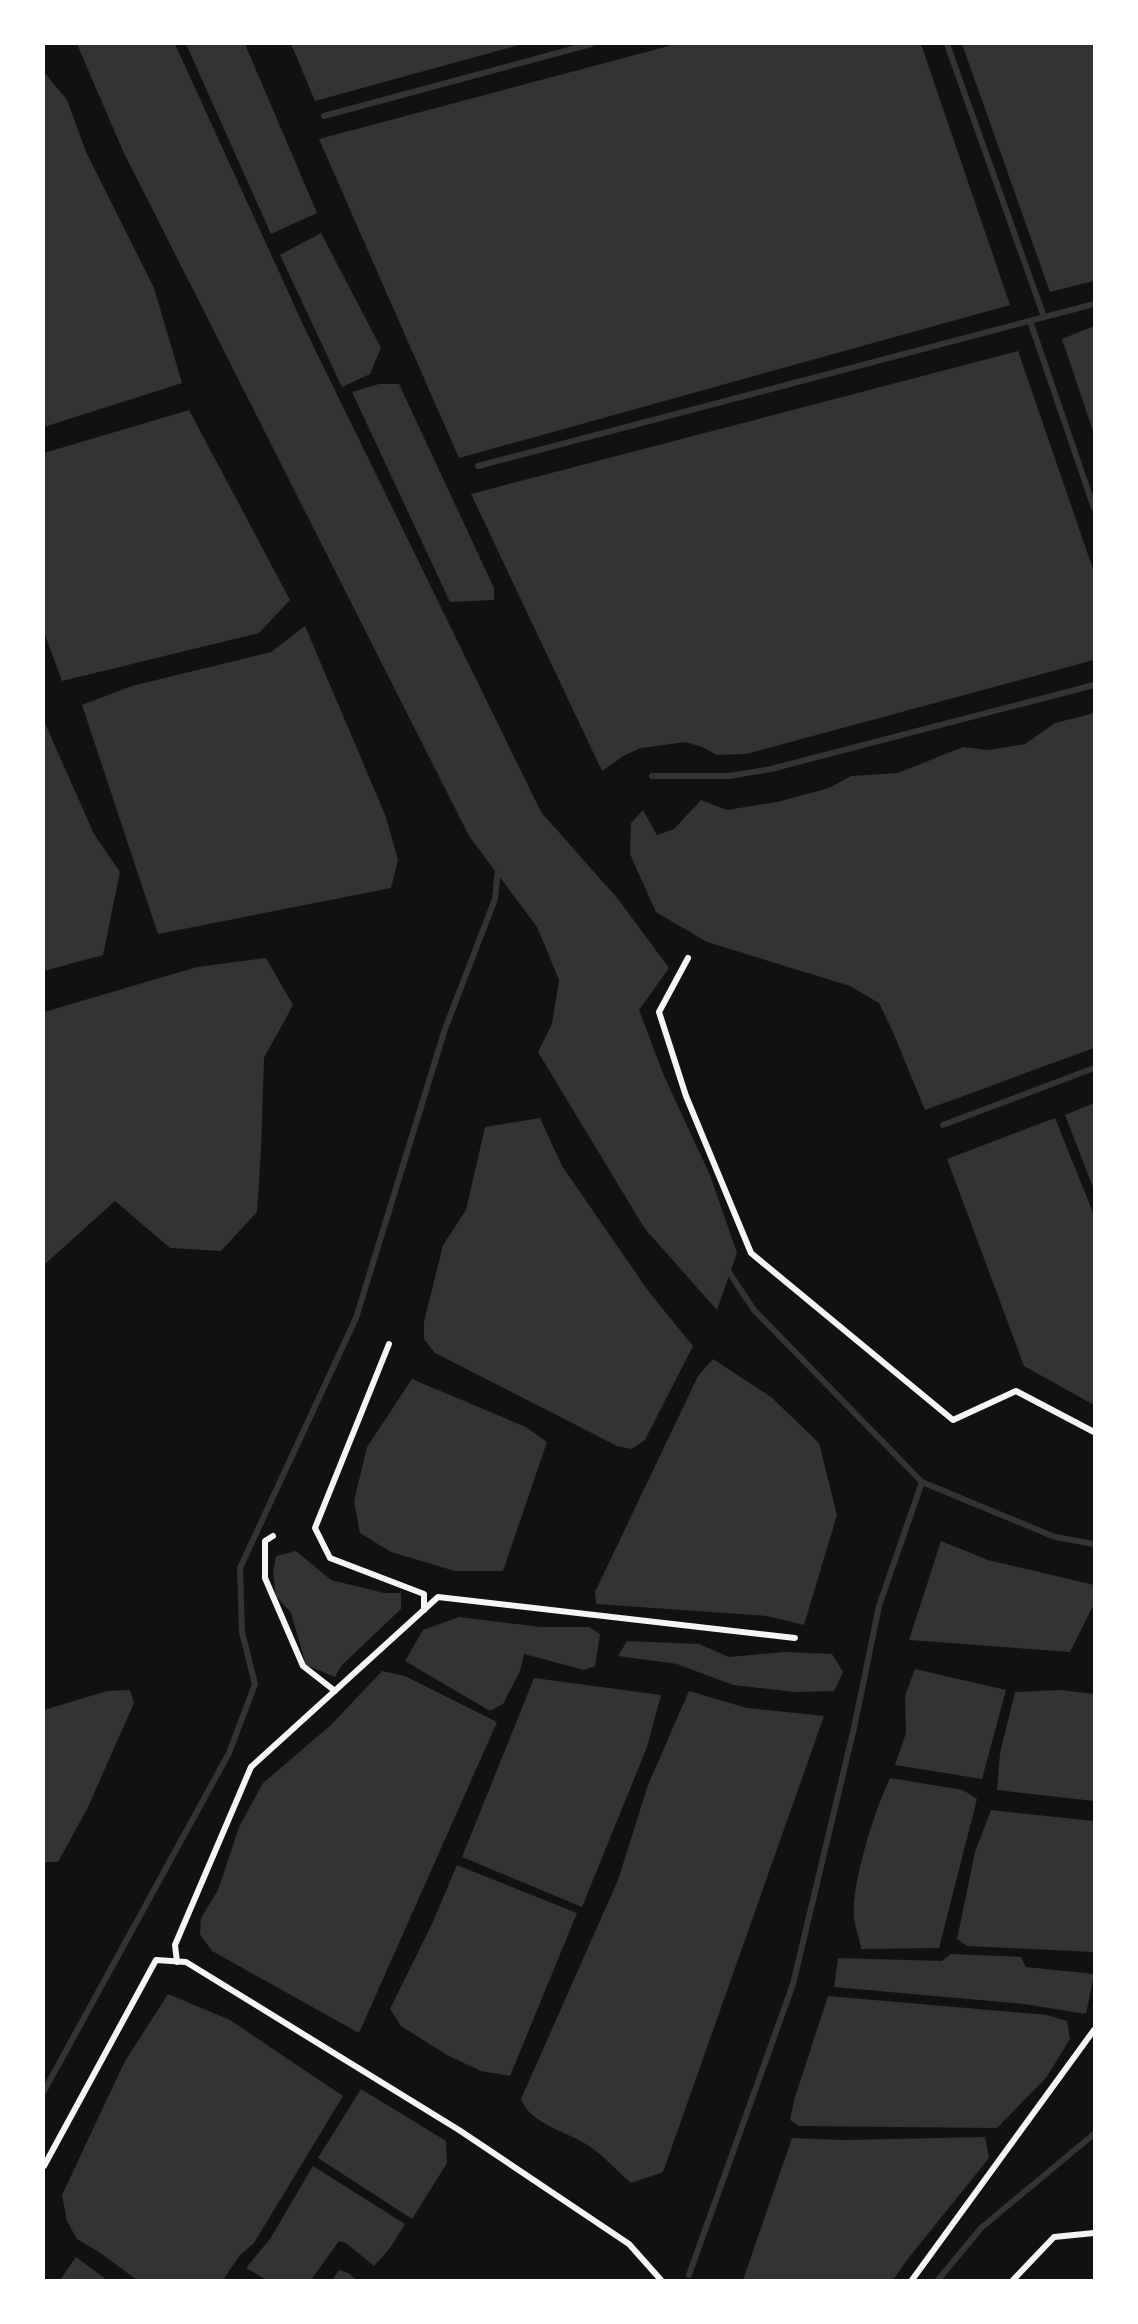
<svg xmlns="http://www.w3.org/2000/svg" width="1138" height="2324" font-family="Inter,sans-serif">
	<rect width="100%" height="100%" fill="#111"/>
	<g fill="#333">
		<polygon points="77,44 175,44 306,331 541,812 618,899 669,968 639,1010 664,1076 710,1175 737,1253 717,1310 645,1229 538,1052 552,1024 559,980 537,927 469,836 123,151"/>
		<polygon points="186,44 245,44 317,213 271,234"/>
		<polygon points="291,44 523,44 315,101"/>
		<polygon points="676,44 921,44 1010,305 459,458 319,139"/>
		<polygon points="962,44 1094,44 1094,281 1050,292"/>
		<polygon points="44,72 67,100 86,152 154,288 182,383 44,427"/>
		<polygon points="321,233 381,348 370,374 342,387 280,255"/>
		<polygon points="1094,326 1094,434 1062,339"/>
		<polygon points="1018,351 1094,572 1094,660 746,754 717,755 702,747 686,742 641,748 625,755 602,771 471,494"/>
		<polygon points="379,384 399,384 494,588 494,600 450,602 352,392"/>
		<polygon points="189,410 290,600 259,633 62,681 44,632 44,453"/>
		<polygon points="305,626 386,817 398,860 391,888 158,934 82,705 132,686 271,652"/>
		<polygon points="1094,713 1094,1048 925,1110 892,1030 879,1003 850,986 707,942 656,912 630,854 631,823 643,810 657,835 674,829 701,800 727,810 777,802 829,788 851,776 898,773 963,747 988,750 1025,744 1055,723"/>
		<polygon points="44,721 94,834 120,872 103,955 44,971"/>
		<polygon points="266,958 293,1005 264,1058 261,1150 257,1212 221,1251 170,1248 115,1201 44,1265 44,1012 197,967"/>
		<polygon points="1094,1103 1094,1190 1065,1115"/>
		<polygon points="540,1118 562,1166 649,1292 693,1346 645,1440 632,1449 617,1446 435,1353 424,1339 424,1322 443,1245 466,1210 485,1127"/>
		<polygon points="1055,1118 1094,1215 1094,1405 1024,1366 947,1159"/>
		<polygon points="713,1359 771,1397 819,1443 837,1515 804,1625 767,1616 596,1604 595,1592 698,1376"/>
		<polygon points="412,1379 526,1427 547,1442 503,1571 455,1571 391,1552 360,1533 354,1501 367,1447"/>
		<polygon points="941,1541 988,1560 1094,1585 1094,1604 1070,1652 909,1640"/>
		<polygon points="296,1551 331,1580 384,1593 401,1593 401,1609 342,1665 335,1677 306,1665 291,1613 276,1596 273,1572 276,1556"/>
		<polygon points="459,1617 541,1627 589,1627 600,1634 595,1666 584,1670 524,1654 520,1671 503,1704 490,1711 405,1661 423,1630"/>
		<polygon points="627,1641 699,1644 729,1657 784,1652 832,1654 843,1672 834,1691 795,1692 733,1685 677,1664 618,1656"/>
		<polygon points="915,1669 1006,1690 982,1779 895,1765 906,1733 905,1696"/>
		<polygon points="382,1671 405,1676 497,1722 359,2033 212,1951 200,1934 201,1918 218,1890 239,1827 263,1783 331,1725"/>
		<polygon points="534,1678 661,1695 647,1747 582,1907 462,1857"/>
		<polygon points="130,1690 134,1703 88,1807 58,1862 44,1862 44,1710 107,1691"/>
		<polygon points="1061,1690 1094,1694 1094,1801 997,1790 1000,1753 1015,1692"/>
		<path d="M689,1691l58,17 77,8 -161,456 -32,11c-14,-12 -27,-27 -42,-37 -22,-15 -58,-21 -68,-47l97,-219 30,-95z"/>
		<path d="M890,1778l73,12 14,9 -38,149 -78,1c-1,-10 -6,-21 -7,-31 -3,-35 21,-108 36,-140z"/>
		<polygon points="991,1810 1094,1821 1094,1952 967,1946 957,1939 975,1852"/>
		<polygon points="457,1865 577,1913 510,2076 481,2071 447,2055 401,2026 390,2009 432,1924"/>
		<polygon points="951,1954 1021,1957 1026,1967 1094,1974 1086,2014 1024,2004 834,1987 838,1958 942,1961"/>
		<polygon points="168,1994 230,2020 343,2096 254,2243 240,2255 223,2280 137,2280 99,2252 77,2239 67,2221 62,2195 125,2061"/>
		<polygon points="828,1996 1047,2015 1067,2021 1070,2039 1046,2078 997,2128 799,2126 790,2120 795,2097"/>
		<polygon points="361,2089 446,2141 447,2163 412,2219 318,2158"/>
		<polygon points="985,2137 989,2158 907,2260 893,2280 743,2280 792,2138 844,2140"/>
		<polygon points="313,2166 405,2224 390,2248 374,2266 346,2243 339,2241 311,2280 267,2280 246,2268 270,2239"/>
		<polygon points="76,2257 107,2280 60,2280"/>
		<polygon points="339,2270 348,2273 357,2280 332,2280"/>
	</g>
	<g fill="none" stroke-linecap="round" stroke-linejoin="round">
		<g stroke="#333" stroke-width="6">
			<polyline points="947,44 1044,317"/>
			<polyline points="324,116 591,44"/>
			<polyline points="1030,321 1094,508"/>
			<polyline points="478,466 1094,304"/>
			<polyline points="652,776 729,776 771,769 1094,685"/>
			<polyline points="943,1125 1094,1068"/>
			<polyline points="922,1482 1055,1537 1094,1544"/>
			<polyline points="44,2091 229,1753 255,1684 242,1632 240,1568 356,1318 445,1029 495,899 498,868"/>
			<polyline points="689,2275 793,1984 854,1728 879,1606 922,1482 754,1310 726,1268"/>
			<polyline points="938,2280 981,2228 1094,2134"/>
		</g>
		<g stroke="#f5f5f5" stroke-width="6">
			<polyline points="688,958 659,1012 686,1096 751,1253 953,1420 1016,1391 1094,1432"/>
			<polyline points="389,1344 315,1528 330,1558 424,1594 424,1610"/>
			<polyline points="273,1536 265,1541 265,1578 303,1666 335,1691"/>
			<polyline points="177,1962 175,1945 251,1767 438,1597 795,1638"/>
			<polyline points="44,2166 156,1960 186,1962 459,2130 629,2244 661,2280"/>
			<polyline points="912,2280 1094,2030"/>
			<polyline points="1013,2280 1054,2237 1094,2233"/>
		</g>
	</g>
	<rect width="1138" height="2324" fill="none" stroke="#ffffff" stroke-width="90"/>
</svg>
